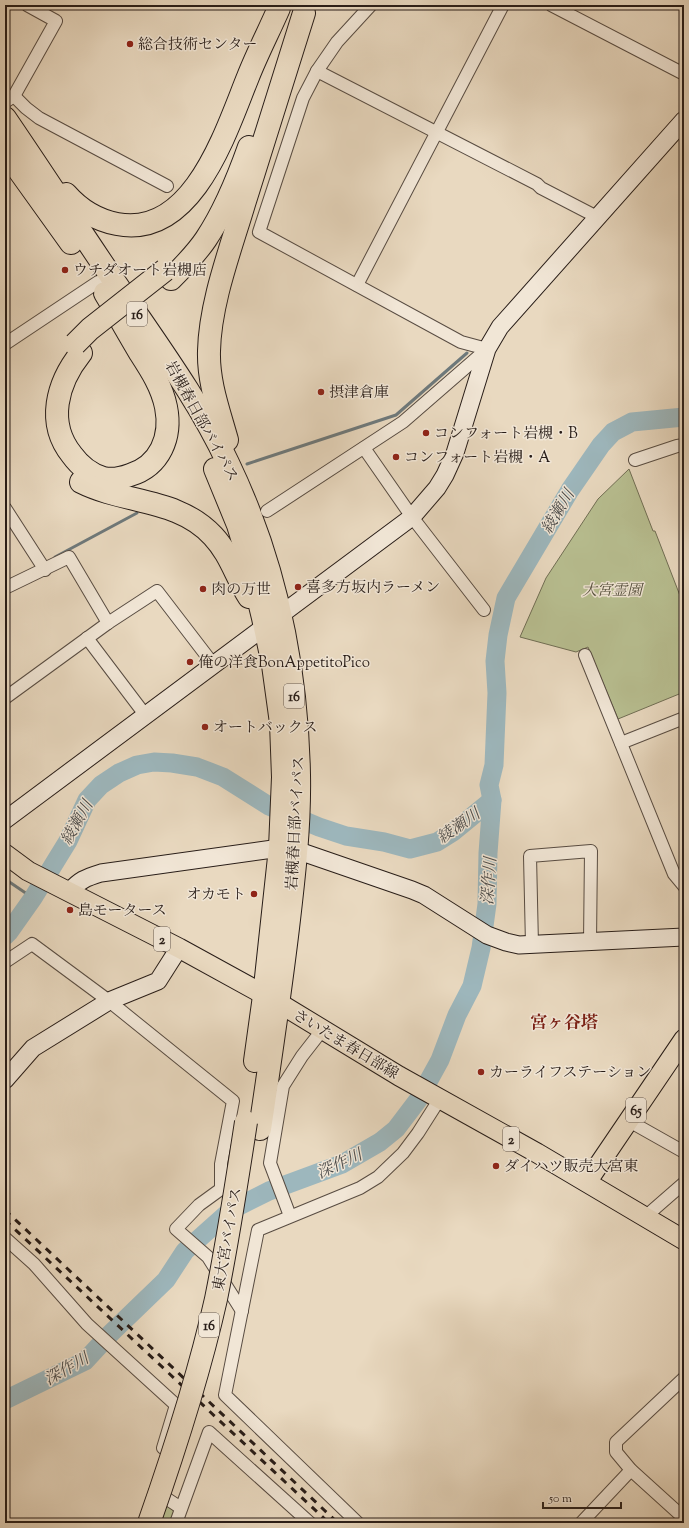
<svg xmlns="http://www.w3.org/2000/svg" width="689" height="1528" font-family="'Sorts Mill Goudy','Noto Serif JP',serif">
	<rect width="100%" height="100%" fill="#e9d9c0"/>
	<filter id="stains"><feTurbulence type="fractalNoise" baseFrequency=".005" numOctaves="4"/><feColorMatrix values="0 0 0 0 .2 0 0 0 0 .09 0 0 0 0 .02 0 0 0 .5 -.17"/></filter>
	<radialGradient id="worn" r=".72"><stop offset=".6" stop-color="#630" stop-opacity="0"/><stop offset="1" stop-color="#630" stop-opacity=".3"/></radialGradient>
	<g fill="#b8bf91" stroke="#706e54">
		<polygon points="629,469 653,531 655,531 684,606 684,692 618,719 588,647 576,652 520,637 546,578 598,499"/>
		<polygon points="153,1494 175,1512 171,1523 143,1523"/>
	</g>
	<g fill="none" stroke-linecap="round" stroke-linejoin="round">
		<g stroke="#6e797b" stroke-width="3">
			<polyline points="247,464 396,415 467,353"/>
			<polyline points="55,557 137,513"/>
			<polyline points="5,879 33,898"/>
		</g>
		<g stroke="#9db7bd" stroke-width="19">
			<polyline points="5,936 9,932 33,898 68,841 87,800 101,785 119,773 137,765 154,762 172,763 197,767 223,777 269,806 319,827 346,836 384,842 410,849 437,842 453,832 492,800"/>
			<polyline points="5,1400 85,1361 110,1334 166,1280 185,1251 231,1210 269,1191 342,1164 380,1142 396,1129 418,1100 440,1060 457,1015 472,986 481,948 487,904 488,853 492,800 489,785 494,765 497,693 495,661 498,635 506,598 570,490 601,445 613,432 632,422 684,417"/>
		</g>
		<g stroke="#584c42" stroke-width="14">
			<g id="street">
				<polyline points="371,5 337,42 317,71 303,98 259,232 461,342 487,349"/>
				<polyline points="551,5 684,74"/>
				<polyline points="317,71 537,184 541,188 597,217"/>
				<polyline points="14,96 26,108 39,118 167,186"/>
				<polyline points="5,102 14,96 56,21 27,5"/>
				<polyline points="357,285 503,5"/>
				<polyline points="5,344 98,282"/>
				<polyline points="364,448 412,517 484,610"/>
				<polyline points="635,460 677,446 684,445"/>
				<polyline points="5,508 45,570"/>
				<polyline points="267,511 403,422 487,349"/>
				<polyline points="5,588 69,557 108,623"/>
				<polyline points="87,638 146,716"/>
				<polyline points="585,655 674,874 684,886"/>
				<polyline points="5,698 108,623 157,591 213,664"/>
				<polyline points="621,743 684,718"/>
				<polyline points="532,945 530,856 591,851 590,942"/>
				<polyline points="5,962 32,944 109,1001 233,1101 221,1164 221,1189 199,1205 176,1229 208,1257 242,1311"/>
				<polyline points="629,1121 684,1152"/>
				<polyline points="290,1216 270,1163 283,1086 302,1056 323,1029"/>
				<polyline points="645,1217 684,1183"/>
				<polyline points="5,1238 34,1264 87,1324 176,1405 163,1448"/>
				<polyline points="684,1378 616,1442 616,1452 631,1470 684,1518"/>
				<polyline points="155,1491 181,1508"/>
				<polyline points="176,1523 209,1432 310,1523"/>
				<polyline points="358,1523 225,1395 258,1230 360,1188 378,1177 403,1153 418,1133 439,1100"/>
				<polyline points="581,1523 631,1470"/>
			</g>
		</g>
		<g stroke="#281d18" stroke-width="19">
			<g id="secondary">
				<polyline points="5,820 412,517 437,488 445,475 455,453 487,349 500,327 684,120"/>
				<path d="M69,892c11,-12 16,-14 32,-19l179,-25 16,2 116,40 12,5 63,40 19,7 13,3 165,-8"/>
				<polyline points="5,1080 33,1048 109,1001 158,981 179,948"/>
			</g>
		</g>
		<g stroke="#281d18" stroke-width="21">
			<g id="primary">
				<polyline points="5,854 28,871 179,948 279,1003 399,1076 537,1153 684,1240"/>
				<polyline points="587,1182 684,1039"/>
			</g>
		</g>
		<g stroke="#281d18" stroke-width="24">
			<g id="highway">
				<path d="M5,118c39,57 77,116 116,173 38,56 78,110 107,172 47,98 69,204 71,312 1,51 -5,102 -11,153 -8,67 -18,134 -28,201"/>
				<polyline points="5,151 71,243"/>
				<path d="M66,194c14,16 30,26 51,30 76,15 109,-93 131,-147 9,-23 21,-46 31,-69"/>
				<path d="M171,279c13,-13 25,-25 35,-40 18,-27 32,-61 43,-92"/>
				<path d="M81,353c-24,30 -35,70 -9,102 8,11 18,19 31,23 9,2 19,0 27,-3 30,-9 42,-38 36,-68 -4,-20 -15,-37 -26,-54 -12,-20 -23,-40 -35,-60"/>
				<path d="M227,440c-8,-29 -19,-58 -18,-89 1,-48 21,-100 35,-147 20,-63 40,-127 60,-191"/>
				<polyline points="215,469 238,525 250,564 263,618 273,665 281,723 283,777 280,848 264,996 255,1061"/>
				<path d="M81,482c44,22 97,16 132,54 17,18 23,41 36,61"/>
			</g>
		</g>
		<use href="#street" stroke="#f1e6d6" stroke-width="12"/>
		<use href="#secondary" stroke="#f1e6d6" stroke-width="17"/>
		<use href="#primary" stroke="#e9d9c0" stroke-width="19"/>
		<use href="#highway" stroke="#e9d9c0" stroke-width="22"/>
		<g stroke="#281d18" stroke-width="3" stroke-dasharray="7 7" stroke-linecap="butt">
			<polyline points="5,1210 338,1523"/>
			<polyline points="5,1220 329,1523"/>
		</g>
		<g stroke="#281d18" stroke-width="24" stroke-linecap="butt">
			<g id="highway-bridge">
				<polyline points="75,344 90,329 165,270"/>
				<path d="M149,1523c26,-74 50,-148 67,-224 12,-59 21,-118 30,-177"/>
			</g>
		</g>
		<use href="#highway-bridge" stroke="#e9d9c0" stroke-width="22"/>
	</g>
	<g fill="#8f2418" stroke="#f1e6d6" stroke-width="1.5">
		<circle cx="130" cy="44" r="4"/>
		<circle cx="65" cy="270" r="4"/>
		<circle cx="321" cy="392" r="4"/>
		<circle cx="426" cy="433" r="4"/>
		<circle cx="396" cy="457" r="4"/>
		<circle cx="298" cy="587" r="4"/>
		<circle cx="203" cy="589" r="4"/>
		<circle cx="190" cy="662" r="4"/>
		<circle cx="205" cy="727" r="4"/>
		<circle cx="254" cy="894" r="4"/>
		<circle cx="70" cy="910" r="4"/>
		<circle cx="481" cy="1072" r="4"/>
		<circle cx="496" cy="1166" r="4"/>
	</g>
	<g text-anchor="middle" stroke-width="3" stroke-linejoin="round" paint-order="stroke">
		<g fill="#f1e6d6" stroke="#645951" stroke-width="1">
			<rect x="127" y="302" width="20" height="24" rx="3"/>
			<rect x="284" y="684" width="20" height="24" rx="3"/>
			<rect x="154" y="927" width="16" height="24" rx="3"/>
			<rect x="626" y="1098" width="20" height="24" rx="3"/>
			<rect x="503" y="1127" width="16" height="24" rx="3"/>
			<rect x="199" y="1313" width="20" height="24" rx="3"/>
		</g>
		<g font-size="14" font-weight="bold" fill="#281d18">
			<text x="137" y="319">16</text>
			<text x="294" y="701">16</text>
			<text x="162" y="944">2</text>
			<text x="636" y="1115">65</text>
			<text x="511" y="1144">2</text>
			<text x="209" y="1330">16</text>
		</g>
		<g font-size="15" fill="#281d18" stroke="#f1e6d6" text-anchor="start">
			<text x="138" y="49">総合技術センター</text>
			<text x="73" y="275">ウチダオート岩槻店</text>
			<text x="329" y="397">摂津倉庫</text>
			<text x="434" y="438">コンフォート岩槻・B</text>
			<text x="404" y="462">コンフォート岩槻・A</text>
			<text x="306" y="592">喜多方坂内ラーメン</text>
			<text x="211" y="594">肉の万世</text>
			<text x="198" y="667">俺の洋食BonAppetitoPico</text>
			<text x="213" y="732">オートバックス</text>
			<text x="246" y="899" text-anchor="end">オカモト</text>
			<text x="78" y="915">島モータース</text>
			<text x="489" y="1077">カーライフステーション</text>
			<text x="504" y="1171">ダイハツ販売大宮東</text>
		</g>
		<g font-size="15" fill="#281d18" stroke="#f1e6d6">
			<text transform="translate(202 421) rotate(61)" y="5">岩槻春日部バイパス</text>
			<text transform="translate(295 823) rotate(-87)" y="5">岩槻春日部バイパス</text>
			<text transform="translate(346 1044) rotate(31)" y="5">さいたま春日部線</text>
			<text transform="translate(227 1239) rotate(-80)" y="5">東大宮バイパス</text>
		</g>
		<g font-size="15" font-style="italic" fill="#534e3c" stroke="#f1e6d6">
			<text x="612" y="595">大宮霊園</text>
		</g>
		<g font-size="16" font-style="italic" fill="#4b4b4a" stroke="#f1e6d6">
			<text transform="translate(557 511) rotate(-59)" y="6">綾瀬川</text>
			<text transform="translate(76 822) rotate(-61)" y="6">綾瀬川</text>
			<text transform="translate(458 825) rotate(-35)" y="6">綾瀬川</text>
			<text transform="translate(488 881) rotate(-86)" y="6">深作川</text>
			<text transform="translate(339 1163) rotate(-25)" y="6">深作川</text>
			<text transform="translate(66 1368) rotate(-30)" y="6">深作川</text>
		</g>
		<g font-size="17" font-weight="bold" fill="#7a1f14" stroke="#f1e6d6">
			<text x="564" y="1028">宮ヶ谷塔</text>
		</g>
	</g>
	<rect width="689" height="1528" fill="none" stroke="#e9d9c0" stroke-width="20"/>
	<rect x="6" y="6" width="677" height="1516" fill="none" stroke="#281d18" stroke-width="2"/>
	<rect x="10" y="10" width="669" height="1508" fill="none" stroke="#281d18"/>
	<path d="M543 1502v6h78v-6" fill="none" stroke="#281d18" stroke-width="2"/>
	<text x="549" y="1502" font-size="12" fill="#281d18" stroke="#f1e6d6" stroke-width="3" paint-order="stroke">50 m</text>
	<rect width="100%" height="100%" filter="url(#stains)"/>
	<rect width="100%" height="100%" fill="url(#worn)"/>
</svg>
